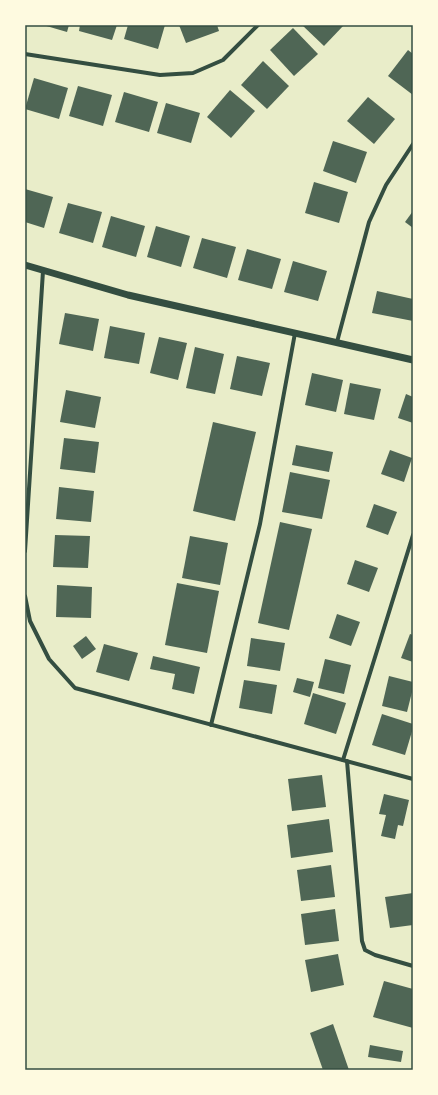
<svg xmlns="http://www.w3.org/2000/svg" width="438" height="1095" font-family="Montserrat,sans-serif">
	<rect width="100%" height="100%" fill="#e9edc9"/>
	<g fill="#4f6655">
		<polygon points="43,25 69,25 67,32"/>
		<polygon points="80,25 117,25 112,40 79,31"/>
		<polygon points="128,25 165,25 158,49 124,39"/>
		<polygon points="179,25 217,25 219,31 186,43"/>
		<polygon points="302,25 344,25 324,46"/>
		<polygon points="293,28 318,54 294,76 270,50"/>
		<polygon points="408,50 413,54 413,95 388,76"/>
		<polygon points="263,61 289,86 267,109 241,85"/>
		<polygon points="34,78 68,88 59,119 25,109"/>
		<polygon points="78,86 112,95 103,126 69,116"/>
		<polygon points="230,90 255,111 231,138 207,117"/>
		<polygon points="124,92 158,102 149,132 115,122"/>
		<polygon points="368,97 395,119 374,144 347,121"/>
		<polygon points="166,103 200,113 191,143 157,133"/>
		<polygon points="333,141 367,152 356,183 323,171"/>
		<polygon points="314,182 348,192 339,223 305,213"/>
		<polygon points="25,189 53,197 44,228 25,222"/>
		<polygon points="68,203 102,212 93,243 59,233"/>
		<polygon points="413,211 413,228 405,222"/>
		<polygon points="111,216 145,226 136,257 102,247"/>
		<polygon points="156,226 190,236 181,267 147,257"/>
		<polygon points="202,238 236,247 227,278 193,268"/>
		<polygon points="247,249 281,259 272,289 238,280"/>
		<polygon points="293,261 327,271 318,301 284,292"/>
		<polygon points="377,291 413,299 413,321 372,313"/>
		<polygon points="65,313 99,319 93,351 59,344"/>
		<polygon points="110,326 145,333 139,364 104,358"/>
		<polygon points="159,337 187,343 178,380 150,373"/>
		<polygon points="195,347 224,354 215,394 186,388"/>
		<polygon points="237,356 270,363 262,396 230,389"/>
		<polygon points="312,373 343,380 336,412 305,405"/>
		<polygon points="350,383 381,389 374,420 344,414"/>
		<polygon points="66,390 101,397 95,428 60,422"/>
		<polygon points="406,394 413,397 413,423 398,418"/>
		<polygon points="213,422 256,432 235,521 193,511"/>
		<polygon points="64,438 99,442 95,473 60,469"/>
		<polygon points="296,445 333,452 329,472 292,465"/>
		<polygon points="390,450 412,458 404,482 381,474"/>
		<polygon points="290,472 330,480 322,519 282,512"/>
		<polygon points="59,487 94,491 91,522 56,519"/>
		<polygon points="374,504 397,512 388,535 366,527"/>
		<polygon points="280,522 312,529 289,630 258,623"/>
		<polygon points="55,535 90,536 88,568 53,567"/>
		<polygon points="190,536 228,543 220,585 182,578"/>
		<polygon points="355,560 378,568 369,592 347,584"/>
		<polygon points="177,583 219,591 207,653 165,645"/>
		<polygon points="57,585 92,587 91,618 56,617"/>
		<polygon points="337,614 360,622 351,646 329,638"/>
		<polygon points="410,634 413,635 413,662 401,658"/>
		<polygon points="86,636 96,649 82,659 73,646"/>
		<polygon points="251,638 285,643 280,671 247,666"/>
		<polygon points="104,644 138,653 129,681 96,672"/>
		<polygon points="153,656 200,667 194,694 172,689 175,674 150,669"/>
		<polygon points="325,659 351,665 344,694 318,688"/>
		<polygon points="389,676 413,682 413,688 407,712 382,706"/>
		<polygon points="297,678 314,682 310,697 293,692"/>
		<polygon points="244,680 277,685 272,714 239,708"/>
		<polygon points="313,693 346,703 336,734 304,724"/>
		<polygon points="382,714 413,724 413,728 405,755 372,745"/>
		<polygon points="322,775 326,807 292,811 288,779"/>
		<polygon points="384,794 409,800 403,826 398,825 395,839 381,836 386,815 379,814"/>
		<polygon points="329,819 333,852 291,858 287,825"/>
		<polygon points="331,865 335,897 301,901 297,870"/>
		<polygon points="413,893 413,925 390,928 385,897"/>
		<polygon points="335,909 339,941 305,945 301,914"/>
		<polygon points="338,954 344,985 311,992 305,960"/>
		<polygon points="384,981 413,989 413,1028 373,1017"/>
		<polygon points="333,1024 349,1070 323,1070 310,1033"/>
		<polygon points="370,1045 403,1051 401,1062 368,1057"/>
	</g>
	<g fill="none" stroke-linecap="round" stroke-linejoin="round">
		<g stroke="#344e41" stroke-width="4">
			<polyline points="25,54 160,75 193,73 223,60 258,25"/>
			<polyline points="337,342 369,222 386,185 413,144"/>
			<polyline points="25,551 43,271"/>
			<polyline points="25,596 30,621 49,659 75,688 413,779"/>
			<polyline points="211,725 260,524 295,333"/>
			<polyline points="343,760 413,535"/>
			<polyline points="347,761 362,941 365,950 375,955 413,966"/>
		</g>
		<polyline stroke="#344e41" stroke-width="7" points="25,265 128,295 413,360"/>
	</g>
	<rect width="438" height="1095" fill="none" stroke="#fefae0" stroke-width="52"/>
	<rect x="26" y="26" width="386" height="1043" fill="none" stroke="#344e41" stroke-width="1.5"/>
</svg>
